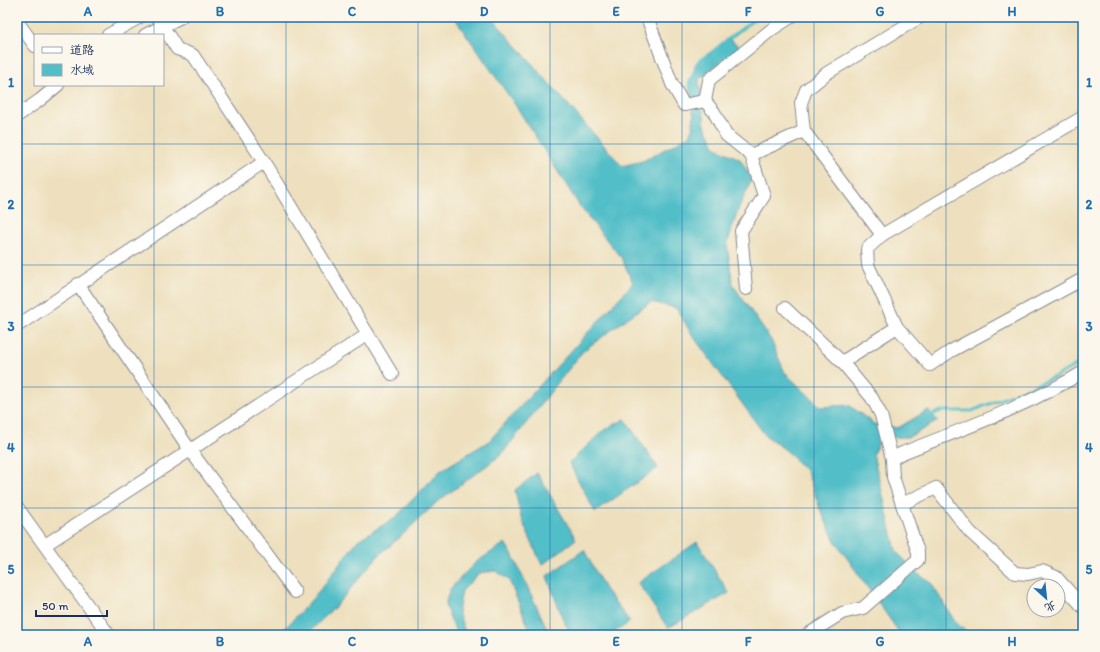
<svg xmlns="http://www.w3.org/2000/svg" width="1100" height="652" font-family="Itim,'LXGW WenKai TC',sans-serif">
	<rect width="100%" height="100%" fill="#fbf7ec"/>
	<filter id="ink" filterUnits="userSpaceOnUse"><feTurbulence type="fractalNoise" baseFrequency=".025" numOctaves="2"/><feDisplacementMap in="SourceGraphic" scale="8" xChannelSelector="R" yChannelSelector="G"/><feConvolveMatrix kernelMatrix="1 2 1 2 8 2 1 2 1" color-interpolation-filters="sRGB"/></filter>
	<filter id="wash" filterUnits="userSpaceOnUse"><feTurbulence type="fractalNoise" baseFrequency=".012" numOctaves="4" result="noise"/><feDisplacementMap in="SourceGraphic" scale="16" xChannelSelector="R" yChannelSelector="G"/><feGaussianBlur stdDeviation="0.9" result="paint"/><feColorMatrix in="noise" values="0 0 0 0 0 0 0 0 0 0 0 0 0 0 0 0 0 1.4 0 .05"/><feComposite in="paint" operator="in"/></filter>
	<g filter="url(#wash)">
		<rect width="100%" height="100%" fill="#eee0be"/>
		<g fill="#51bec8" stroke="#367693">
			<polygon points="454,17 491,17 622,166 643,161 691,135 694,117 689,84 697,63 728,38 740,47 699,79 705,125 716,148 740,159 752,179 738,210 727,245 733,285 771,340 785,373 821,407 849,405 874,424 898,428 928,410 938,421 909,437 889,437 879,442 873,454 896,551 917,573 931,583 956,623 971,635 901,635 835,541 820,509 807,472 787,451 765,435 693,336 676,308 651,302 629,317 583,351 501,455 437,502 399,538 378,556 335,607 306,635 279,635 316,595 358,540 395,518 440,471 489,441 633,283 622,259 581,208 516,106"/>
			<polygon points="625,419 658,468 595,512 569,463 604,430"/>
			<polygon points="537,473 576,539 542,565 521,518 515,490"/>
			<polygon points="697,542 729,593 668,628 638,583"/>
			<polygon points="505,543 512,554 550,635 532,635 509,580 496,571 479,573 462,591 458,612 466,635 457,635 445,605 450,589 475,563"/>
			<polygon points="584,550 605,589 630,622 610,635 572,635 564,622 547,576"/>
		</g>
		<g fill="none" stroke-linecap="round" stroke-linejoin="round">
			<g stroke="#51bec8" stroke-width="3">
				<polyline points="713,51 757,17"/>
				<polyline points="695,67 697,63 707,55"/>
				<polyline points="690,88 689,84 694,72"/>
				<polyline points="929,416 941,411 972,411 1055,377 1083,361"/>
			</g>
		</g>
	</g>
	<g filter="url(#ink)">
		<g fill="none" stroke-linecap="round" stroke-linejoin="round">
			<g stroke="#84888e" stroke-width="14">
				<g id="minor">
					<polyline points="157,17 177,49 193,55 264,162 392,374"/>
					<polyline points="647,17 672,84 684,105 705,101 714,112 726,135 751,155 804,131 882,235"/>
					<polyline points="17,21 35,46"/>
					<polyline points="108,35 140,17"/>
					<polyline points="145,35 181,17"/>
					<polyline points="705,101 709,80 771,30 791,17"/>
					<polyline points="17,116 40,100 58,85"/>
					<polyline points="1083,117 882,235 867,249 868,265 897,327 930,365 951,351 1083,279"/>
					<polyline points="804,131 801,103 806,90 827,73 920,17"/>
					<polyline points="78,284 190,450 295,592"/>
					<polyline points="746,289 741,231 764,196 751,155"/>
					<polyline points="785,308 842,362"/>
					<polyline points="17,326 264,162"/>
					<polyline points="892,459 881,415 872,398 842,362 897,327"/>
					<polyline points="902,504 936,488 970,532 1015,573 1028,574 1042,571 1056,577 1083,607"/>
					<polyline points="17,507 109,635"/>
					<polyline points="45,545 368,334"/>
					<path d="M807,635l35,-22 21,-5 55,-48v-8l-25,-75 -1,-18 8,-5c62,-25 126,-47 183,-82"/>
				</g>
			</g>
			<use href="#minor" stroke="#fff" stroke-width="12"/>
		</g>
	</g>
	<path fill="none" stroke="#1f6fb2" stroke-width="1" stroke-opacity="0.55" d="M154,17v18M286,17v618M418,17v618M550,17v618M682,17v618M814,17v618M946,17v618M154,85v550M17,144h1066M17,265h1066M17,387h1066M17,508h1066"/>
	<rect width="1100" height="652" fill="none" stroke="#fbf7ec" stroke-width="44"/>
	<rect x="34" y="34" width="130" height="52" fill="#fbf7ec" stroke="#a1a7b3"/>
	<rect x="42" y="47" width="20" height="6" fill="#ffffff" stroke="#a1a7b3"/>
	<text x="70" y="54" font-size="12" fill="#1b2f5e">道路</text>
	<rect x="42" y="64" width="20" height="12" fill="#51bec8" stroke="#a1a7b3"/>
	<text x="70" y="74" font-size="12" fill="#1b2f5e">水域</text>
	<g transform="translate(1046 598) rotate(153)"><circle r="19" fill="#fbf7ec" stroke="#a1a7b3"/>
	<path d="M0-3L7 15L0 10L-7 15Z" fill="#1f6fb2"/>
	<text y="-6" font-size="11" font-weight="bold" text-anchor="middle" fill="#1b2f5e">北</text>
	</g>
	<path d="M36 610v6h71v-6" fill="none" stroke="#1b2f5e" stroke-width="2"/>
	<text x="42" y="610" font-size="12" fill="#1b2f5e" stroke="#fbf7ec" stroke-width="3" paint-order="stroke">50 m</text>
	<rect x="22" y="22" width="1056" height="608" fill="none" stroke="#1f6fb2" stroke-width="1.5"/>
	<g font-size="13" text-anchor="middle" font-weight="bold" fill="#1f6fb2">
		<text x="88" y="16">A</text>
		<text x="220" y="16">B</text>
		<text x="352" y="16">C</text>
		<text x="484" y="16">D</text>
		<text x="616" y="16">E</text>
		<text x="748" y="16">F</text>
		<text x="880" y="16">G</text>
		<text x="1012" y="16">H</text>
		<text x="11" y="87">1</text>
		<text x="1089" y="87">1</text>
		<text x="11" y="209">2</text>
		<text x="1089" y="209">2</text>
		<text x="11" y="331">3</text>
		<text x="1089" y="331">3</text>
		<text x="11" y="452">4</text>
		<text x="1089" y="452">4</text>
		<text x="11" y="574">5</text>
		<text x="1089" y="574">5</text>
		<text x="88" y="646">A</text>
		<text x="220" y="646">B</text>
		<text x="352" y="646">C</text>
		<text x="484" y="646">D</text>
		<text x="616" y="646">E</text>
		<text x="748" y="646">F</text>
		<text x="880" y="646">G</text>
		<text x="1012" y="646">H</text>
	</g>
</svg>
